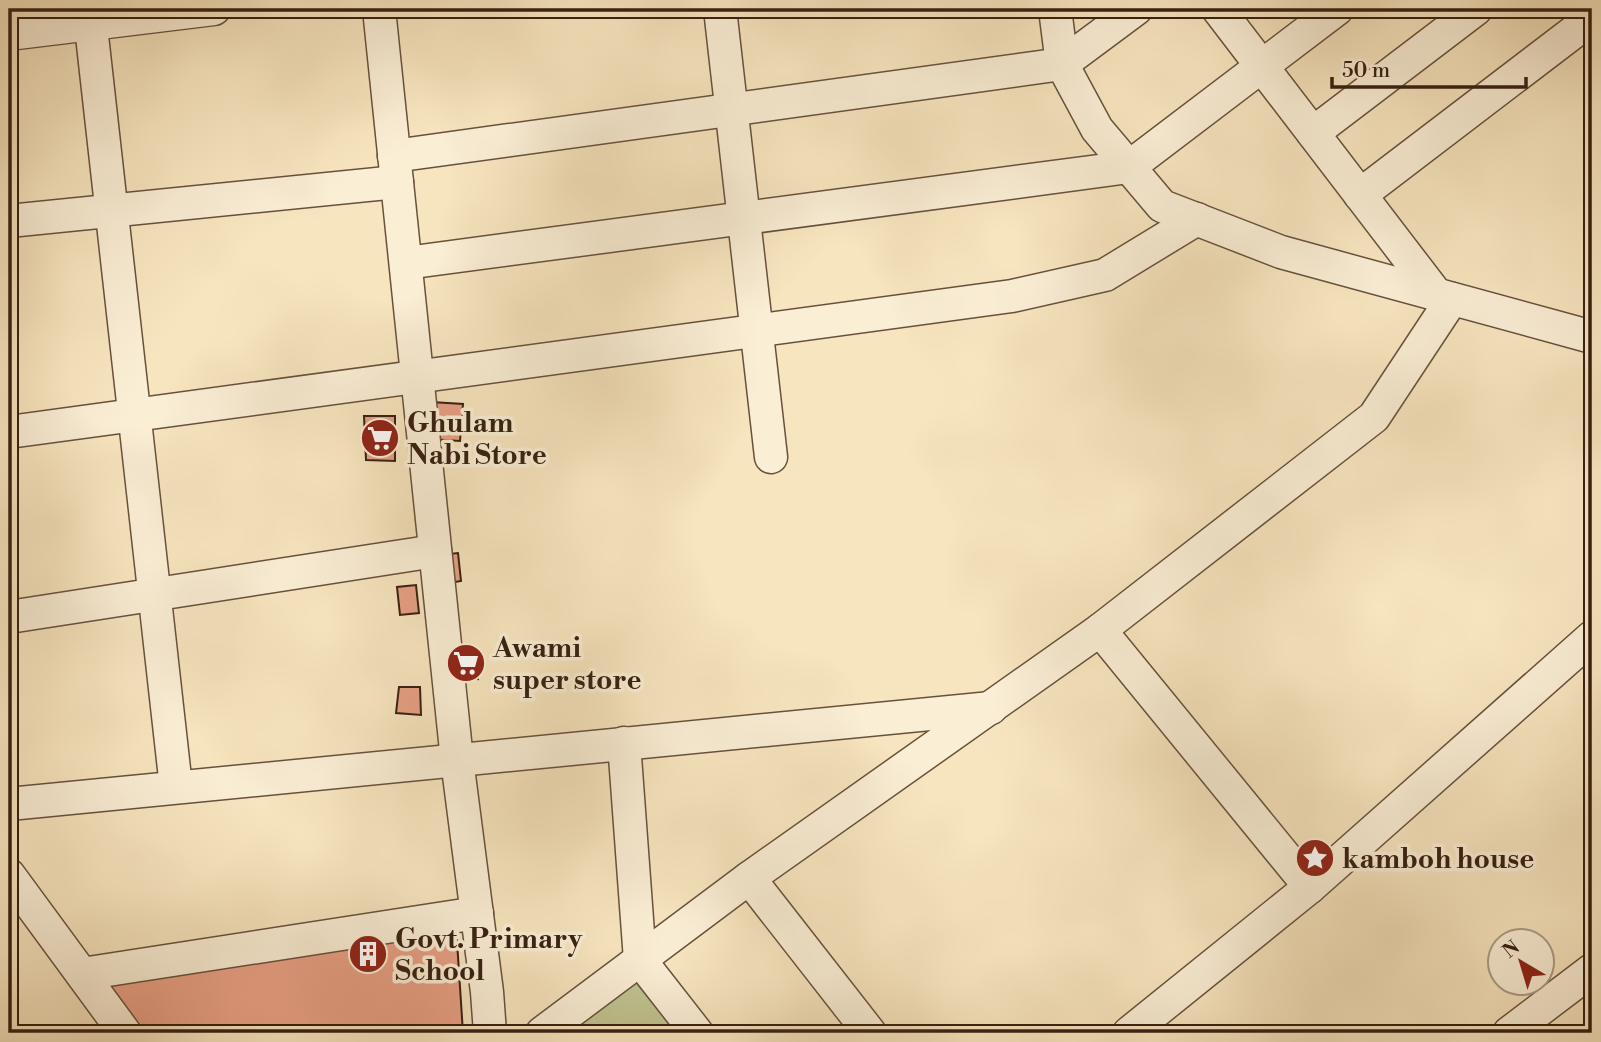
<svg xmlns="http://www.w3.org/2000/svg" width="1601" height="1042" font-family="'Libre Bodoni',serif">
	<rect width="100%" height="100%" fill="#f7e5bf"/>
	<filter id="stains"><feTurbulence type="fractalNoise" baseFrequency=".00286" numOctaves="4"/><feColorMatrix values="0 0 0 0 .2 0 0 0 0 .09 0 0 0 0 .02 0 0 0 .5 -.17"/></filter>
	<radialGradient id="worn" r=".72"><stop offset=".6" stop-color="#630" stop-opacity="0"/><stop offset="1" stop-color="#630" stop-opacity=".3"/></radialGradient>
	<polygon fill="#bfc390" stroke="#7b7251" stroke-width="2" points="633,978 677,1033 564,1033"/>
	<g fill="#e8a085" stroke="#372012" stroke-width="2">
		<polygon points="431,402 463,404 460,441 428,439"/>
		<polygon points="364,416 395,416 395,461 366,460"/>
		<polygon points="458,553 461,581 443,584 440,555"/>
		<polygon points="416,585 419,613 400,615 397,587"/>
		<polygon points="453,648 478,649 478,679 453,676"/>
		<polygon points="399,687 420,687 421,715 396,713"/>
		<polygon points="456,926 463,1033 137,1033 101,982"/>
	</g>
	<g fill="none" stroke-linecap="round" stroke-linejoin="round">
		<g stroke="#67513d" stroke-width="35">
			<g id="minor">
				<polyline points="89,9 176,787"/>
				<polyline points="379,9 457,760 487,992 490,1033"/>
				<polyline points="720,9 771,457"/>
				<polyline points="1055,9 1062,64 1097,129 1162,206 1281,252 1592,337"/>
				<polyline points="1218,9 1436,294"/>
				<polyline points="9,34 214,9"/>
				<polyline points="1313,133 1476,9"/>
				<polyline points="394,156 1062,64 1136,9"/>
				<polyline points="1360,195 1592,18"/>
				<polyline points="9,221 397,182"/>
				<polyline points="406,263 1129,167 1337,9"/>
				<polyline points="9,432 1012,296 1105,275 1197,219"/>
				<polyline points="9,617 435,551"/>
				<polyline points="1100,630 1310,887"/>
				<polyline points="624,743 640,960 697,1033"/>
				<polyline points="9,804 991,708"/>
				<polyline points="9,875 125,1033"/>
				<polyline points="749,878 870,1033"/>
				<polyline points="82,974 477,913"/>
				<polyline points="542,1033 749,878 1100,630 1374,417 1452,299"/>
				<polyline points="1129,1033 1310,887 1592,637"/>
				<polyline points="1509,1033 1592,970"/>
			</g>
		</g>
		<use href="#minor" stroke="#faeed5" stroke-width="32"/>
	</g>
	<defs>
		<g id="supermarket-disc" transform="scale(2.0125)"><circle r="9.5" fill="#8f2418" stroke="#faeed5"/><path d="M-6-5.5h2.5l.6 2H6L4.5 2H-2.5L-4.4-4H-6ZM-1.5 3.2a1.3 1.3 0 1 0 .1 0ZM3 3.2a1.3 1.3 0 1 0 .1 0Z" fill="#fff"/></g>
		<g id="sight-disc" transform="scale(2.0125)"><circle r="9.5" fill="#8f2418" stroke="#faeed5"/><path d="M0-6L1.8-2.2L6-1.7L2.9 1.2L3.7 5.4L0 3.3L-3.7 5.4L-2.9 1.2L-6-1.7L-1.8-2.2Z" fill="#fff"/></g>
		<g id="building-disc" transform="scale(2.0125)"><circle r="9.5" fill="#8f2418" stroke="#faeed5"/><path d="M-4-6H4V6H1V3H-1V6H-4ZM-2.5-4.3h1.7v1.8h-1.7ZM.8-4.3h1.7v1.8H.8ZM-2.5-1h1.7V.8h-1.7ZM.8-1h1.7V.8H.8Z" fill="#fff"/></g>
	</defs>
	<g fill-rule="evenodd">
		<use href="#supermarket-disc" x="380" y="438"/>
		<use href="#supermarket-disc" x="466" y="663"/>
		<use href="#sight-disc" x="1315" y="858"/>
		<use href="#building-disc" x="368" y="954"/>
	</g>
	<g text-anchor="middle" stroke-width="7" stroke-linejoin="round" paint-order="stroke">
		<g font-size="28" font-weight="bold" fill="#372012" stroke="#faeed5" text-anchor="start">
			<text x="407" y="432">Ghulam<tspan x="407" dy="32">Nabi Store</tspan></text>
			<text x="493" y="657">Awami<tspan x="493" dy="32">super store</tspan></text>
			<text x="1342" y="868">kamboh house</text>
			<text x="395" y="948">Govt. Primary<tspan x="395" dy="32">School</tspan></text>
		</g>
	</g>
	<rect width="1601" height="1042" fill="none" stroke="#f7e5bf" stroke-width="35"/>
	<rect x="10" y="10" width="1580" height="1021" fill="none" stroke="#372012" stroke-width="3.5"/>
	<rect x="18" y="18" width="1566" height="1007" fill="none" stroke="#372012" stroke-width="2"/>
	<g transform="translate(1521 962) rotate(322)"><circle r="33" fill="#faeed5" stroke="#ac9c87" stroke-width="2"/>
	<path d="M0-5L12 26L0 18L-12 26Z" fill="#8f2418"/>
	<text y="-10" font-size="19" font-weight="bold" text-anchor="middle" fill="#372012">N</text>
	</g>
	<path d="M1332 77v10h194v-10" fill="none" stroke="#372012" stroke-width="3.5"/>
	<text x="1342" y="77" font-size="21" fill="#372012" stroke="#faeed5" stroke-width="5" paint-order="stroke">50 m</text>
	<rect width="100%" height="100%" filter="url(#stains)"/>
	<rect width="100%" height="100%" fill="url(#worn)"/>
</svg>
